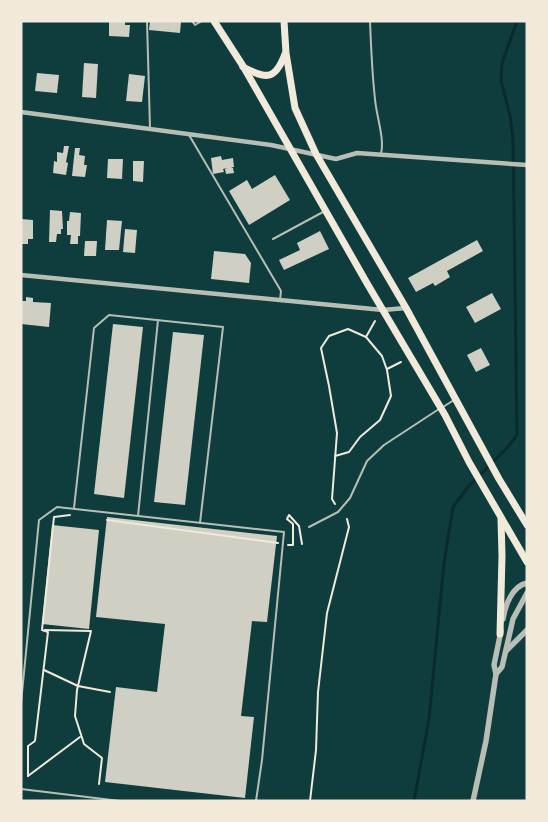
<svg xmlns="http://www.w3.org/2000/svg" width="548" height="822" font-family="Arial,sans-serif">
	<rect width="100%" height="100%" fill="#0f3d3e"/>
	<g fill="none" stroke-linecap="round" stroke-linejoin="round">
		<polyline stroke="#0a2a2b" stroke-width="3" points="414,801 429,719 444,563 453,507 468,487 507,448 517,435 513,139 510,115 501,81 502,63 517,21"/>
	</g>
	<g fill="#cfcfc3">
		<polygon points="109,21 125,21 125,25 130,25 129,37 109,36"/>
		<polygon points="150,21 181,22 180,33 149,30"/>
		<polygon points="84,63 98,64 96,98 82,97"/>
		<polygon points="37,73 59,75 57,93 35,91"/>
		<polygon points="129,74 145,76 142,102 126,101"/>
		<polygon points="64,146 69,146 66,162 68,163 66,175 53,173 54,161 57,162 57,152 63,153"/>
		<polygon points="75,148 80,148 79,155 85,156 84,165 87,165 85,177 72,176"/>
		<polygon points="221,156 222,160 233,158 234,167 231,167 233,168 234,173 226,174 225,169 228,168 223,169 224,172 213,174 211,158"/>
		<polygon points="108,159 123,159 122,179 107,178"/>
		<polygon points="133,161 144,161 143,182 133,181"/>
		<polygon points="275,175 290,200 249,225 229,191 247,180 252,189"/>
		<polygon points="50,210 62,211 63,229 61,229 61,234 57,234 56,242 49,242"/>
		<polygon points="70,212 81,213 80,236 78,236 78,244 70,244 71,235 67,235 67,221 69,221"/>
		<polygon points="21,219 33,220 33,239 28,239 28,244 21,244"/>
		<polygon points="107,220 122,221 119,250 105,250"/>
		<polygon points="125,229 137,230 135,253 123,252"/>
		<polygon points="320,231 329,249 284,270 279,260 300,250 297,243"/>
		<polygon points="477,240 483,251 447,271 450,277 435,286 433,283 416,292 408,278"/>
		<polygon points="85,241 97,241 96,256 84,256"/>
		<polygon points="214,251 245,254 251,263 249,283 211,279"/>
		<polygon points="492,293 501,309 475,323 466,307"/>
		<polygon points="26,297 33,298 33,302 51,303 49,327 21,324 21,301 26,301"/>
		<polygon points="113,324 143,327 124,498 94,494"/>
		<polygon points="173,332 204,335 185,505 154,502"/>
		<polygon points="481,348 490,365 476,372 467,355"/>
		<polygon points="107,517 277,536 267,622 252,621 241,716 254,717 245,798 105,782 116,687 157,692 165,624 96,617"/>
		<polygon points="52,525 99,530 89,629 42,624"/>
	</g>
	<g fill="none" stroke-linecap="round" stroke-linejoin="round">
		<g stroke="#f1e9da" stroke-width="2">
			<polyline points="387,369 401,362"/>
			<polyline points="335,456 349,452 360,437 380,420 391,396 387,370 382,356 366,337"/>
			<polyline points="335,504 332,499 337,433 329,386 321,348 329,336 348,329 366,337 375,321"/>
			<polyline points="107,520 278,543"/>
			<polyline points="288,545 293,545 293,524 287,519 289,515 299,526 302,544"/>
			<polyline points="45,630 91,631 77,690 75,716 84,744 102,758 99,784"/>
			<polyline points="44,670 78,686 110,692"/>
			<polyline points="28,776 28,746 35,741 48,632 42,630 54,517 70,515"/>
			<polyline points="28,776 80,737"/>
			<polyline points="310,801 316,750 318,692 327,613 349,527 347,519"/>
		</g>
		<g stroke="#b8beb3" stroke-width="2">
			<polyline points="147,21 150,128"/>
			<polyline points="192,21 195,25 202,21"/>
			<path d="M370,21c1,26 2,52 5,78 1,15 10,41 6,54"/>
			<polyline points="189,135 281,291 280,300"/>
			<polyline points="273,239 323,212"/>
			<polyline points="443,407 454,400"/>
			<polyline points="74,508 94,328 109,315 223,327 200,523"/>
			<polyline points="138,516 158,320"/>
			<polyline points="309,527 338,512 350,498 367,461 384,445 439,409"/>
			<polyline points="21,703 39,520 57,507 284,532 262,760 256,801"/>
			<polyline points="21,789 120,801"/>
		</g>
		<g stroke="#b8beb3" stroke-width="4.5">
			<polyline points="21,112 271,145 336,159 357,153 527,165"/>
			<polyline points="21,275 383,310 406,308"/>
		</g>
		<g stroke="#b8beb3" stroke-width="5.5">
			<path d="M503,619c2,-13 9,-33 24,-36"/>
			<polyline points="507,650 527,630"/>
			<polyline points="496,674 502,667 513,619 527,593"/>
			<polyline points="473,801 486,741 496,674 494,665 501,631"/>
		</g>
		<g stroke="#f1e9da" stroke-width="7">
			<polyline points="214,21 243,66 368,285 445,415 469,462 527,562"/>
			<polyline points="284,21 286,53 295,108 316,154 406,308 499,479 527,525"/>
			<path d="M243,67c23,12 32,14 42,-13"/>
			<polyline points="500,634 502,556 501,519"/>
		</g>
	</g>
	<rect width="548" height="822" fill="none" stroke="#f1e9da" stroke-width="45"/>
</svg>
